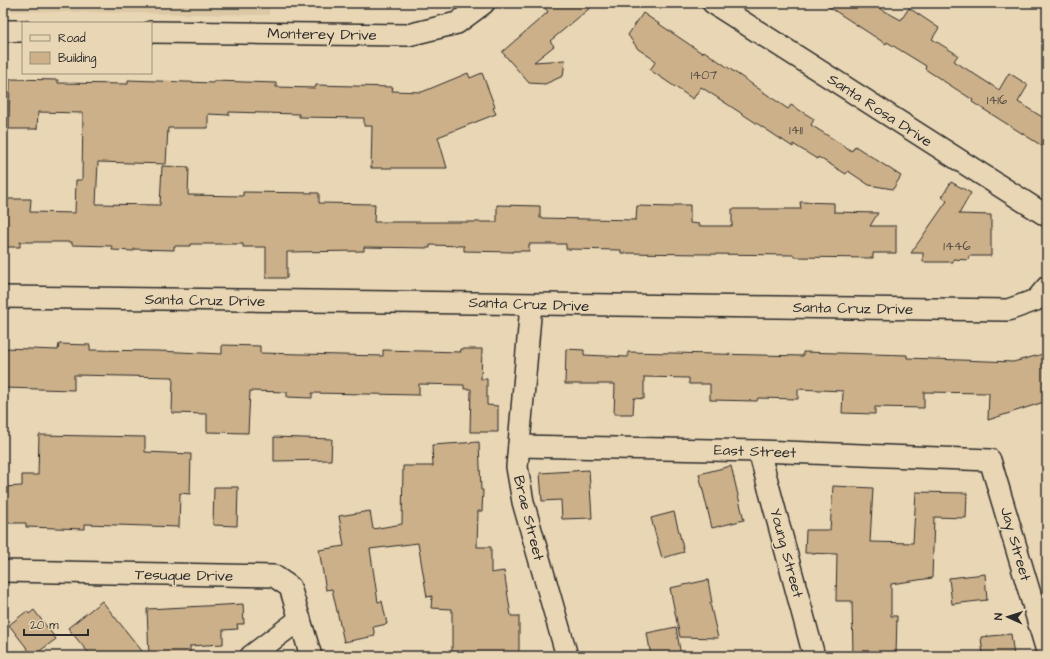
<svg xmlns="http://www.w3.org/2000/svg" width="1050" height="659" font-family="'Architects Daughter',sans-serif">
	<rect width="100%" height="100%" fill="#e9d6b4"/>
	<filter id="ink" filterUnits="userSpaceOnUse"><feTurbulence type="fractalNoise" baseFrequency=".025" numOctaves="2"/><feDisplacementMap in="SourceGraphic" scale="8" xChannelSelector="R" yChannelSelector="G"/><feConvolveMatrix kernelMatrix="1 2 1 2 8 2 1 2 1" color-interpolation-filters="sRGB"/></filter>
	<g filter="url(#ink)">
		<polygon fill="#dcc8a5" points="3,3 269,3 269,15 3,11"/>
		<g fill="#ccb089" stroke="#2b2b2b">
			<polygon points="541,3 596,3 550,41 554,46 534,62 565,60 563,76 545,84 529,83 502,52 548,12"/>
			<polygon points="823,3 870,3 901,20 909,8 939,28 932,39 958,55 954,61 999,90 1009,73 1028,85 1018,102 1047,120 1047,149 972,102 973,100 925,69 926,66 887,42 886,44"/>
			<polygon points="643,13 702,53 704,51 788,109 791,105 814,119 811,125 852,151 855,146 901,176 893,189 869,185 848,171 846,174 818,157 817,159 793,144 793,147 701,87 693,99 650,70 656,61 638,49 628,35"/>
			<polygon points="468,73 470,78 482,73 495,107 493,108 496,114 438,137 447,168 371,168 372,126 364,126 364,118 299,117 299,114 229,112 229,115 208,114 208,128 168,128 166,164 98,162 96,204 160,205 162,166 189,167 188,195 243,196 243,192 319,193 319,203 375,204 374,222 497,222 497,205 540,206 540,218 636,220 637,206 674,207 674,205 690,205 690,223 699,224 698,226 732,226 732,209 801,209 800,202 834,203 834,212 878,213 870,226 896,226 896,253 873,253 873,258 794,257 794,255 621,253 621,250 566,249 566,244 529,244 529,251 513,251 513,252 464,251 464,246 430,245 430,248 364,247 364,251 287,252 287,278 266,278 266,247 243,247 243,244 191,244 191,246 174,246 174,250 134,249 134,251 112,250 112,246 72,245 72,242 20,242 20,247 3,247 3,199 31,199 30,212 75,213 76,180 82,180 83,113 38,112 37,129 9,129 10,79 58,80 58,83 128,84 128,80 214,83 214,81 276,83 276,87 315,88 316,85 393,87 392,91 422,92"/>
			<polygon points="951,182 971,193 959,214 991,215 991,256 969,256 968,260 953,259 953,262 923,262 923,253 911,253 947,201 942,197"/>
			<polygon points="59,344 90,345 90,350 158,351 222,354 222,345 260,346 260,353 383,356 383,350 461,352 460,349 482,349 481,379 487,379 487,405 498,406 498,432 470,432 471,389 464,389 464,385 419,384 419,395 312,393 312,398 287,397 287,392 250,391 248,433 207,432 207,414 172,413 173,377 74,375 74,390 3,388 3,348 58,350"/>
			<polygon points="566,349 584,350 584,355 628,357 628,352 803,356 803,352 907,355 907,358 1013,362 1047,353 1047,401 988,420 989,393 924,392 924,408 875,407 875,414 842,413 843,391 798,389 798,399 758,398 757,401 710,400 710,384 689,384 689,378 644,377 644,399 634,398 633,414 614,414 615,384 565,384"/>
			<polygon points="39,435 145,437 145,452 191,454 190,494 180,493 179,527 85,524 85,529 26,527 26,523 3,523 3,487 22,486 22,475 38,475"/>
			<polygon points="274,437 332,439 331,460 274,461"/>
			<polygon points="479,442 481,490 483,490 482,511 478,511 477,547 491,547 491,573 504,571 511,616 519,616 519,656 478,656 479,653 452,653 452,609 431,608 432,596 427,597 418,543 370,549 378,602 382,601 387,624 373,627 375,636 344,642 332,589 326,590 319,550 344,546 339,516 370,511 373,529 402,524 403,466 433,466 432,445"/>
			<polygon points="731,466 744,520 712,528 699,474"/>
			<polygon points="589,470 592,518 562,519 561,500 542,501 540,473"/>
			<polygon points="833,486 873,488 870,542 913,543 916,492 967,493 966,518 934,517 932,578 891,584 891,616 897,616 896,656 853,656 852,601 836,601 837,554 805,553 806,530 830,530"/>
			<polygon points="214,487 238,487 237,526 213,525"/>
			<polygon points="674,512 684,552 662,558 651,518"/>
			<polygon points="985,574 987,600 952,604 949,578"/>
			<polygon points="708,580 712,603 710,603 718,638 680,637 670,588"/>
			<polygon points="102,601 146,656 91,656 68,628"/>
			<polygon points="243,604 244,624 237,624 238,629 223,630 223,644 190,646 190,656 149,656 147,609"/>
			<polygon points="34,610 56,639 33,656 9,625 27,611 29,614"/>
			<polygon points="676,627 681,656 651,656 647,633"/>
			<polygon points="1011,634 1014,656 983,656 981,637"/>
		</g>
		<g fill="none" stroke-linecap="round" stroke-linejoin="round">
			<g stroke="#2b2b2b" stroke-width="24">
				<g id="street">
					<polyline points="713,3 1047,216"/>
					<polyline points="3,31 23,31"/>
					<polyline points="151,32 408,35 457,23 484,3"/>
					<polyline points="3,297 1008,310 1036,300 1047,287"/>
					<polyline points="531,305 517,467 523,502 567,656"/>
					<polyline points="519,446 759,451 990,460 1047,651"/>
					<polyline points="759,451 814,656"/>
					<polyline points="3,571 274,576 290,587 311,656"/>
					<polyline points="251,656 300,619"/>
				</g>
			</g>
			<use href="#street" stroke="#e9d6b4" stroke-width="21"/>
		</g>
	</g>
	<g text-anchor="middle" stroke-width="3.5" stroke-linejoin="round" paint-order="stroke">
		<g font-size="13" fill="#534c42">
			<text x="704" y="79">1407</text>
			<text x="997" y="104">1416</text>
			<text x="796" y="134">1411</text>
			<text x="957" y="250">1446</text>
		</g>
		<g font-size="15" fill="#2b2b2b" stroke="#e9d6b4">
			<text transform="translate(322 34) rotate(1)" y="5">Monterey Drive</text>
			<text transform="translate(880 110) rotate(33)" y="5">Santa Rosa Drive</text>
			<text transform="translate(205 300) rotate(1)" y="5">Santa Cruz Drive</text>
			<text transform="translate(529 304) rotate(2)" y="5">Santa Cruz Drive</text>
			<text transform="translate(853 308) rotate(1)" y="5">Santa Cruz Drive</text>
			<text transform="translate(755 451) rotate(2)" y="5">East Street</text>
			<text transform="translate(529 518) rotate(76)" y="5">Brae Street</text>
			<text transform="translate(1016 544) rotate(74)" y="5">Jay Street</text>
			<text transform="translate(787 553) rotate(75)" y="5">Young Street</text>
			<text transform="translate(184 575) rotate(1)" y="5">Tesuque Drive</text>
		</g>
	</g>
	<rect width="1050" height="659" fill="none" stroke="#e9d6b4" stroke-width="16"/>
	<rect x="8" y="8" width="1034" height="643" fill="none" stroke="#2b2b2b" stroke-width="1.5" filter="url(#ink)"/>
	<rect x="22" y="22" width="130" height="52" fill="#e9d6b4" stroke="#9d927d"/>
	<rect x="30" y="35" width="20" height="6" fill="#e9d6b4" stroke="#9d927d"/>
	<text x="58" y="42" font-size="12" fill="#2b2b2b">Road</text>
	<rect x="30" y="52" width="20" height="12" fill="#ccb089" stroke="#9d927d"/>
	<text x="58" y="62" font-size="12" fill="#2b2b2b">Building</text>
	<g transform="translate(1008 617) rotate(273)" stroke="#e9d6b4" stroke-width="3" paint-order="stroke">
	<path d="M0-3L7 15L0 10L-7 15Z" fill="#2b2b2b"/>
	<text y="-6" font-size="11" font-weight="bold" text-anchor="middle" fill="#2b2b2b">N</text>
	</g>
	<path d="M24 629v6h64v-6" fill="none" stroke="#2b2b2b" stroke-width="2"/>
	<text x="30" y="629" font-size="12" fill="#2b2b2b" stroke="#e9d6b4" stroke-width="3" paint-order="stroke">20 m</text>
</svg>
